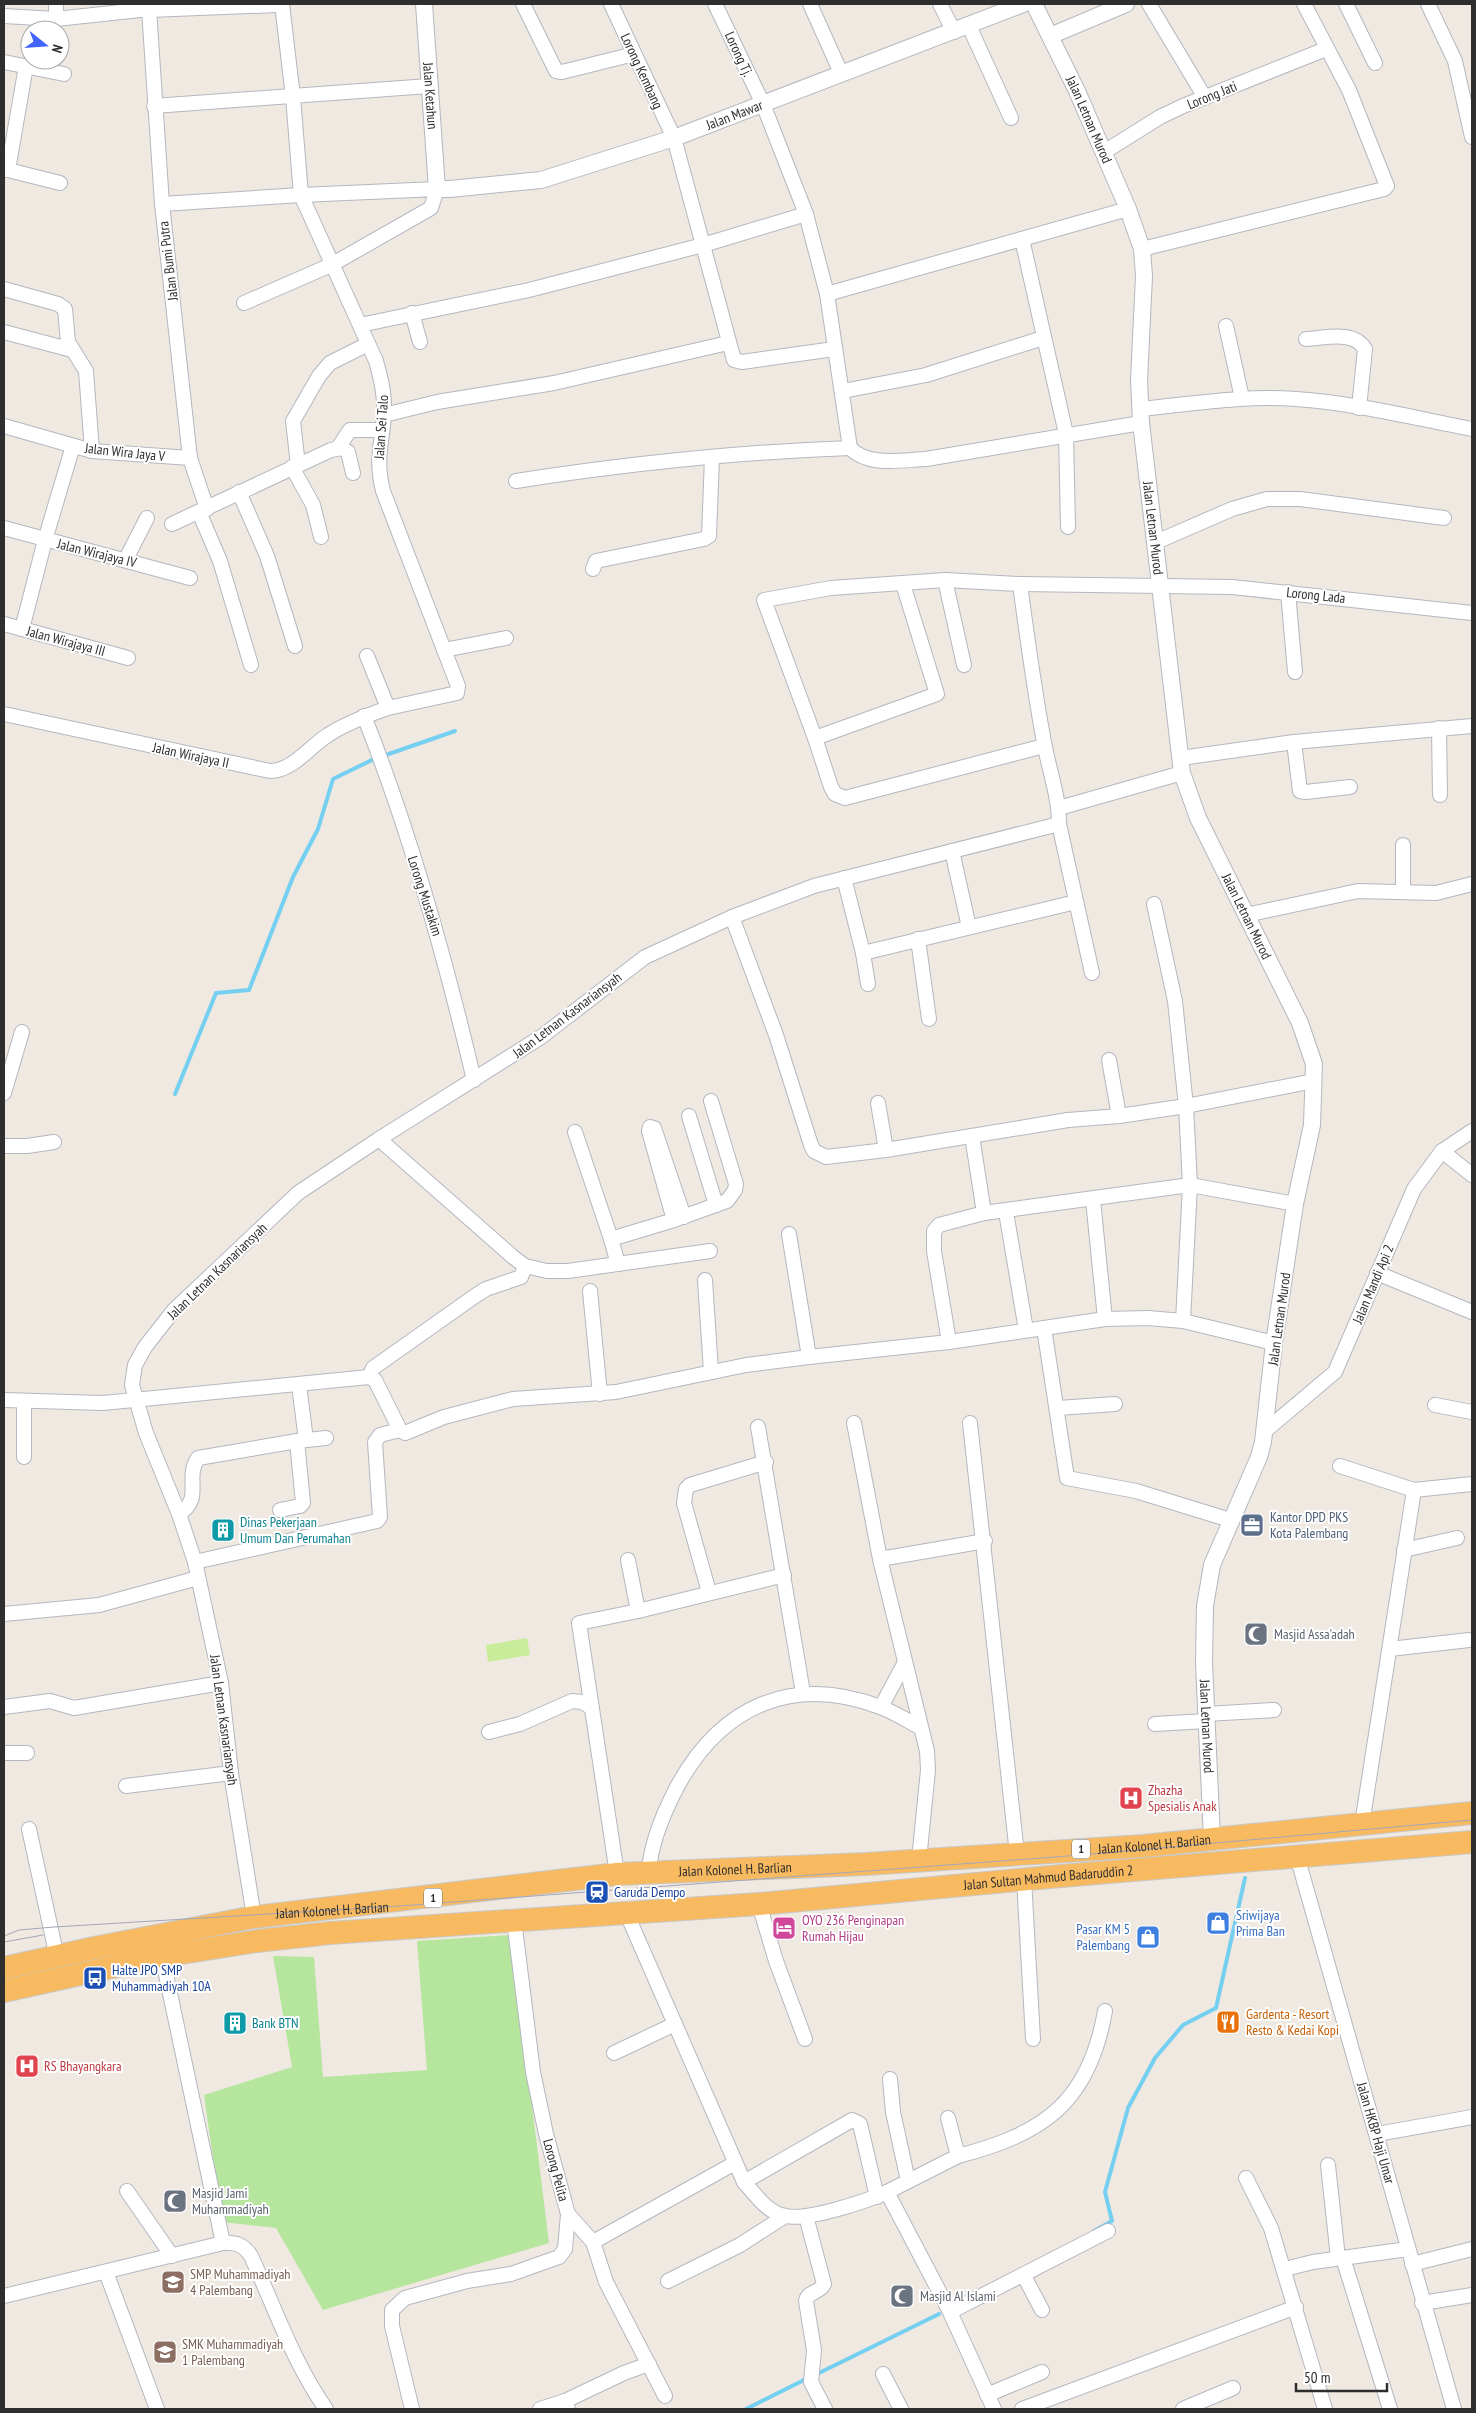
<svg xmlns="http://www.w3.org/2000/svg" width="1476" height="2413" font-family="'PT Sans Narrow',sans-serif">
	<rect width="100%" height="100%" fill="#efe9e1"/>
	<polygon fill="#b6e59e" points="511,1935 549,2243 323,2310 276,2228 222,2222 204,2095 292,2067 273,1956 314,1957 323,2077 427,2070 417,1941"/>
	<polygon fill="#c9ec9a" points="527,1638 530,1655 488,1662 486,1645"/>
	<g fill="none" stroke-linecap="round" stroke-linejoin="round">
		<g stroke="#75cff0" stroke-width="4">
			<polyline points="383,756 455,731"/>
			<polyline points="175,1094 216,993 249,990 293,877 318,829 333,779 376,758"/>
			<polyline points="1094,2231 1112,2221 1105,2192 1128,2108 1155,2058 1183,2025 1216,2008 1245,1878"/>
			<polyline points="817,2374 939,2314"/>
			<polyline points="746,2409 806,2379"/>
		</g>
		<g stroke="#b4b7c1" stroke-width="16">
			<g id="minor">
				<polyline points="56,4 56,19"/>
				<path d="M282,4l11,93 8,98 75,166c5,18 9,34 8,53 -2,31 -9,45 -1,77l75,195 -1,7 -69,15 -21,-52"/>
				<polyline points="523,4 556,71 562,72 634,54"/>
				<polyline points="611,4 674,138 734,360 742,362 834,349"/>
				<path d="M715,4l48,100 43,110 21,80 23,154c18,19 52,12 76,11l215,-36"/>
				<polyline points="810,4 841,73"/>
				<polyline points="940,4 954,32"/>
				<polyline points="1149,4 1204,96"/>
				<polyline points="1346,4 1375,63"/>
				<polyline points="1428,4 1455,61 1472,137"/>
				<polyline points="4,16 56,19 149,9 162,204 190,458 207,509"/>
				<polyline points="969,26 1011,118"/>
				<polyline points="4,62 64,74"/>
				<polyline points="154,106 429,86"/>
				<polyline points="1104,152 1160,117 1183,106 1326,49"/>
				<polyline points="4,169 60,183"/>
				<polyline points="8,170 26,66"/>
				<polyline points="162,204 301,195 437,189 431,208 331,265 244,303"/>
				<polyline points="1022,239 1066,434 1068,527"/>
				<polyline points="1142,249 1384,189 1387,186 1349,90 1304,4"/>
				<polyline points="4,289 58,304 65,309 68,342 86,371 92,451"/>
				<polyline points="827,294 1128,209"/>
				<polyline points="412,313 420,342"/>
				<polyline points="360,325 529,290 703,245 806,214"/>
				<polyline points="1226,326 1242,398"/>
				<polyline points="4,332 72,350"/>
				<path d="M1306,339c20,-1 48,-9 59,10l-6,59"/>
				<polyline points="843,391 926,375 1043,338"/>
				<path d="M1140,409c52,-5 104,-14 156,-10 59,4 118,19 176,30"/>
				<polyline points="384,415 437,402 554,383 728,343"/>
				<polyline points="4,426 92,451 190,458"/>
				<polyline points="338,448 350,430 382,430"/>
				<polyline points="298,465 293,421 319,376 330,363 368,344"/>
				<polyline points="292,467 313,505 321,537"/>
				<path d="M516,481c110,-17 222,-29 334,-33"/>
				<polyline points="239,492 267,556 295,646"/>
				<polyline points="199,512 220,561 251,665"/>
				<polyline points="172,524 331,450 342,448 348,452 353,473"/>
				<polyline points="4,528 190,578"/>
				<polyline points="1156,542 1232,509 1267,499 1300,499 1444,518"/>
				<polyline points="126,559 147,518"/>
				<polyline points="593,569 596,561 704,539 709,536 712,457"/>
				<polyline points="945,580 964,665"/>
				<polyline points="1020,584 1232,587 1472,613"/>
				<polyline points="1288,592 1295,672"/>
				<polyline points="4,624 128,658"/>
				<polyline points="22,629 45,540 73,446"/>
				<polyline points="444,650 506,638"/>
				<path d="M4,714l266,57c23,0 40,-25 58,-36 18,-12 40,-20 60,-27"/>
				<path d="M364,716c47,118 81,241 110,364"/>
				<polyline points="1439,728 1440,795"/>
				<polyline points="815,738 937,694 903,584"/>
				<polyline points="1294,742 1300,791 1306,792 1350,787"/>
				<path d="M1044,746l-199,52 -10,-4 -4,-7 -16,-49 -51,-138 67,-12 114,-8 75,4c7,53 14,105 24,158 5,28 15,54 15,82l33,149"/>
				<polyline points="1181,758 1294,742 1472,726"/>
				<polyline points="1059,808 1182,773"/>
				<polyline points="952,851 969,927"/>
				<polyline points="844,878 863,953 1076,902"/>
				<polyline points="1403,892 1403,845"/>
				<polyline points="1154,904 1175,1001 1186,1106 1190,1185 1183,1321"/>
				<polyline points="1246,915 1358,891 1436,893 1472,884"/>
				<polyline points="732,917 776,1035 811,1145 814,1151 826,1157 886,1150 1068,1120 1119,1116 1186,1106 1314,1081"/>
				<polyline points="918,939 929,1019"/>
				<polyline points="863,953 868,984"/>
				<polyline points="1109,1060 1119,1116"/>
				<polyline points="4,1093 22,1032"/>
				<polyline points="878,1103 886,1150"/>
				<polyline points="689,1116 716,1205"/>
				<polyline points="575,1132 611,1239"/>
				<polyline points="972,1136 984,1213"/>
				<polyline points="379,1139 513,1257 525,1266 547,1271 568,1271 710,1251"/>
				<polyline points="4,1146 27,1146 54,1142"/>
				<polyline points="1442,1151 1472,1175"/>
				<polyline points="1093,1200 1105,1319"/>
				<polyline points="1006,1212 1026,1330"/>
				<polyline points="674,1220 649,1131 650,1127 654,1128 684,1217"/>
				<polyline points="789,1234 809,1357 949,1342 1105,1319 1148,1318 1183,1321 1274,1343"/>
				<polyline points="618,1264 611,1239 674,1220 727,1201 735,1190 736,1184 711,1101"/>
				<polyline points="1377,1273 1472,1312"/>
				<polyline points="705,1280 711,1372"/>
				<polyline points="590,1291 600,1394"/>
				<polyline points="1044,1328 1067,1478 1136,1491 1230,1520"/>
				<polyline points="949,1342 934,1251 934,1231 939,1225 984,1213 1190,1185 1295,1204"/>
				<polyline points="369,1377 373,1368 475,1296 486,1289 521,1277 525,1266"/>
				<polyline points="299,1385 306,1440"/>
				<polyline points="4,1400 103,1403 369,1377 375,1380 400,1430 405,1433 444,1417 513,1399 616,1392 746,1365 809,1357"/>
				<polyline points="24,1402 24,1457"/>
				<polyline points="1435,1405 1472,1412"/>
				<polyline points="1058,1408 1115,1404"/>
				<polyline points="854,1423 880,1559 927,1751 928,1770 919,1860"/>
				<polyline points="970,1423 1017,1854"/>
				<polyline points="758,1427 803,1693"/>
				<polyline points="1265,1431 1335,1372 1414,1189 1442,1151 1472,1131"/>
				<polyline points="1340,1466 1414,1490 1472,1484"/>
				<polyline points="280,1510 300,1506 303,1503 297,1441"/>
				<path d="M179,1514c25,-16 5,-35 19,-56l99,-17 29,-3"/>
				<polyline points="1404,1550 1457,1538"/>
				<polyline points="880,1559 985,1541"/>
				<polyline points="195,1562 377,1521 380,1517 375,1442 380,1435 400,1430"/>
				<polyline points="709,1592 684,1503 686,1489 690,1485 766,1462"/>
				<polyline points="638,1611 784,1575"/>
				<polyline points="4,1614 99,1605 198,1578"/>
				<polyline points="1390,1649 1469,1640"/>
				<polyline points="4,1707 50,1701 74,1708 221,1683"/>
				<polyline points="881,1707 904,1664"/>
				<polyline points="1206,1714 1274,1710"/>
				<polyline points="1155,1724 1206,1721"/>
				<polyline points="489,1732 520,1724 572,1701 582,1702 592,1708"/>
				<polyline points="4,1753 27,1753"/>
				<polyline points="126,1786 231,1773"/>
				<polyline points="1362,1824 1414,1490"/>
				<polyline points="29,1829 57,1957"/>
				<polyline points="1297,1856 1454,2409"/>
				<path d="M649,1873c1,-29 15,-61 28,-86 44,-81 115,-113 203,-80 14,5 28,14 41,21"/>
				<polyline points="617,1874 579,1623 638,1611 628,1560"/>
				<polyline points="1024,1879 1033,2039"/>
				<polyline points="759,1904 776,1961 805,2039"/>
				<path d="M626,1912l118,270c12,13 23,31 42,34 21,5 81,-15 101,-24l63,120 44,97"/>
				<polyline points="254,1917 231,1773 221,1683 195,1562 179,1514 146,1433 132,1385 135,1365 145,1347 174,1310 298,1193 379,1139 541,1037 645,957 732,917 814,886 1059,824"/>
				<polyline points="514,1920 533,2072 546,2134 568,2214 593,2242 606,2282 665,2396"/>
				<polyline points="162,1956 223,2243"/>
				<polyline points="614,2053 675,2024"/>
				<polyline points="890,2079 893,2112 908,2181"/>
				<polyline points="1377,2134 1472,2117"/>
				<path d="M958,2156c85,-22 131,-53 147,-145"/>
				<polyline points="1328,2165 1338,2258"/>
				<polyline points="1246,2178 1271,2228 1325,2409"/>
				<polyline points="744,2182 852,2120 860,2124 877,2197"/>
				<polyline points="127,2191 172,2256"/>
				<polyline points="887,2192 958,2156 948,2118"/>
				<path d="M806,2216l18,68c-4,9 -16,7 -18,17l8,49 -3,32 14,27"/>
				<polyline points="593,2242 735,2163"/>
				<polyline points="1343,2258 1390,2409"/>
				<polyline points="1412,2264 1472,2249"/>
				<polyline points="1285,2269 1313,2262 1408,2249"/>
				<polyline points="106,2272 157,2409"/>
				<polyline points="1024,2276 1042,2310"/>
				<polyline points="668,2281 740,2245 785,2216"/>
				<path d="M4,2296l219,-53c13,-1 21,2 28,13 24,52 42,106 75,153"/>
				<polyline points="1422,2303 1472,2295"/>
				<polyline points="950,2312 1108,2231"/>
				<polyline points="883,2374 901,2409"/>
				<polyline points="987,2395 1042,2372"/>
				<polyline points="565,2401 624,2373 649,2364"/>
				<polyline points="412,2409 392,2326 392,2310 405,2298 467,2281 511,2274 559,2257 565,2249 568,2214"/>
				<polyline points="540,2409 565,2401 568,2409"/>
				<polyline points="1022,2409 1296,2307"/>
				<polyline points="1183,2409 1233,2388"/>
			</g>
		</g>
		<g stroke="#b4b7c1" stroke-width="18">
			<g id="tertiary">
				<polyline points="149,4 149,9 277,4"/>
				<path id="s1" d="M424,4l13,185h13l91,-9 133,-42 349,-134"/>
				<path id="s2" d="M1034,4l43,87 51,118 14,40 2,27 -5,104 2,43 41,350 16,45 102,205 14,41 -2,61 -17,79 -21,139 -11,99 -4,15 -47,108 -7,41 -1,57 8,176"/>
				<polyline points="1050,36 1126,4"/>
			</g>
		</g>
		<g stroke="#c9c9c9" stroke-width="24">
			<g id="trunk">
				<path id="s3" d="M4,1968l90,-20 160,-31 363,-43 249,-10 277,-18 329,-33"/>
				<path id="s4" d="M4,1991l158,-35 95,-15 73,-8 429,-29 302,-28 411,-34"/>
			</g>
		</g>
		<use href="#minor" stroke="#fff" stroke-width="14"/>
		<use href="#tertiary" stroke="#fff" stroke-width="16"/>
		<use href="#trunk" stroke="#f8ba60" stroke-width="22"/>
		<g stroke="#a3a6b8" stroke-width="1">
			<path id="s5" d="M4,1936l15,-6 35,-3 346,-21 681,-51 391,-35"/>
			<polyline points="4,1942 43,1935"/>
		</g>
	</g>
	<defs>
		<g id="office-square" transform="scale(1.25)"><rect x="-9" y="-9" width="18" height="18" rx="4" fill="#5c6f8a" stroke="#fff"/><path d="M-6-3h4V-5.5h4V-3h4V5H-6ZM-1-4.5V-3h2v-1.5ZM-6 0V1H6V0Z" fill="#fff"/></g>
		<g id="building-square" transform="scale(1.25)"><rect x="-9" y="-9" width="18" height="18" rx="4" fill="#0f9aa8" stroke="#fff"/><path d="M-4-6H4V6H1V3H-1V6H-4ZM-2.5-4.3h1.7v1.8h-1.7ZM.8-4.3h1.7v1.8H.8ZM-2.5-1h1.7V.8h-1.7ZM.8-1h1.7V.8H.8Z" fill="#fff"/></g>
		<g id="mosque-square" transform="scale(1.25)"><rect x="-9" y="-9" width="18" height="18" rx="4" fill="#6b7280" stroke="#fff"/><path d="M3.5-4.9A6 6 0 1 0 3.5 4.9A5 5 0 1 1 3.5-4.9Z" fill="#fff"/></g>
		<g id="hospital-square" transform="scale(1.25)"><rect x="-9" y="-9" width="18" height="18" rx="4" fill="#e0444e" stroke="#fff"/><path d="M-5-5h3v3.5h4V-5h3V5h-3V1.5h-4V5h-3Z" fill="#fff"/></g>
		<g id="station-square" transform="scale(1.25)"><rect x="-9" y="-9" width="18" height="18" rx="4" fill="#1a4fb4" stroke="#fff"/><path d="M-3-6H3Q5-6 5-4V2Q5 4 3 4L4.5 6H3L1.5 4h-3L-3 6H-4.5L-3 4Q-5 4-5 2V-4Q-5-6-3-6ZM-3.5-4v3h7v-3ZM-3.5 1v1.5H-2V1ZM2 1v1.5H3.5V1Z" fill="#fff"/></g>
		<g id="shop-square" transform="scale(1.25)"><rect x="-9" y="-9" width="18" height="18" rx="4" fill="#3f7fe0" stroke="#fff"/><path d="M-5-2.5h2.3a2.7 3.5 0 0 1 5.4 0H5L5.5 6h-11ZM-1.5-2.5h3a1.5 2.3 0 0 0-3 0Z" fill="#fff"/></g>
		<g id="hotel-square" transform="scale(1.25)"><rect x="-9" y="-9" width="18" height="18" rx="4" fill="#d1479c" stroke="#fff"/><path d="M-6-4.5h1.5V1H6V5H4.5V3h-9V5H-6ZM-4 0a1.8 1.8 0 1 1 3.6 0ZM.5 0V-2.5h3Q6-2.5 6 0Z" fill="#fff"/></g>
		<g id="bus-square" transform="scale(1.25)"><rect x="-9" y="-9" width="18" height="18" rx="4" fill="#1a4fb4" stroke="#fff"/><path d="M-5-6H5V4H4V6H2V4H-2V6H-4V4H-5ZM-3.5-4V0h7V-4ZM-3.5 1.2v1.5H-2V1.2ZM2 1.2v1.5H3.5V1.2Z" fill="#fff"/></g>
		<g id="restaurant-square" transform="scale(1.25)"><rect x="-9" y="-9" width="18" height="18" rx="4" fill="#e8710a" stroke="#fff"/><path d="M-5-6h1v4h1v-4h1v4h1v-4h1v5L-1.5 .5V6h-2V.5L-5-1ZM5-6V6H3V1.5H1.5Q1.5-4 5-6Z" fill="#fff"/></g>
		<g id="school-square" transform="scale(1.25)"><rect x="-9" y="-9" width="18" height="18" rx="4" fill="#8d6e63" stroke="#fff"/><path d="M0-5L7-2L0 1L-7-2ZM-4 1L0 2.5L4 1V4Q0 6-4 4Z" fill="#fff"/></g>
	</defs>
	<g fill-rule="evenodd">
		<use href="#office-square" x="1252" y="1525"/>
		<use href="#building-square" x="223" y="1530"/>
		<use href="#mosque-square" x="1256" y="1634"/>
		<use href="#hospital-square" x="1131" y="1798"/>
		<use href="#station-square" x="597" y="1892"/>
		<use href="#shop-square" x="1218" y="1923"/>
		<use href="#hotel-square" x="784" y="1928"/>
		<use href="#shop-square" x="1148" y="1937"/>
		<use href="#bus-square" x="95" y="1978"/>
		<use href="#restaurant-square" x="1228" y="2022"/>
		<use href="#building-square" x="235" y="2023"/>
		<use href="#hospital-square" x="27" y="2066"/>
		<use href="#mosque-square" x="175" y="2201"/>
		<use href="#school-square" x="173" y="2282"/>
		<use href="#mosque-square" x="902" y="2296"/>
		<use href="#school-square" x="165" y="2352"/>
	</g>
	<g text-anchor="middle" stroke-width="4" stroke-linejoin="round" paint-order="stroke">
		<g fill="#fff" stroke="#6d6d6d" stroke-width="1">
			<rect x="1072" y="1839.5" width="18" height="19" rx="4"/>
			<rect x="424" y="1888.5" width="18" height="19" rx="4"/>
		</g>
		<g font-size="12" font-weight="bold" fill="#2e2e2e">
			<text x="1081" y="1853">1</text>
			<text x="433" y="1902">1</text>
		</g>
		<g font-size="14" fill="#2e2e2e" stroke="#fff">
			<text transform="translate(739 54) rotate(65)" y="5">Lorong Tj.</text>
			<text transform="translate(642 71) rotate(65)" y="5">Lorong Kembang</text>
			<text transform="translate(1212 95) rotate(-22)" y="5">Lorong Jati</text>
			<text dy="5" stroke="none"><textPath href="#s1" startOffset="92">Jalan Ketahun</textPath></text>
			<text dy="5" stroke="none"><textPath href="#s1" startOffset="494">Jalan Mawar</textPath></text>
			<text dy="5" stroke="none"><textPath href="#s2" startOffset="128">Jalan Letnan Murod</textPath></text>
			<text transform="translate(168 261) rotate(-97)" y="5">Jalan Bumi Putra</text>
			<text transform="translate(381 427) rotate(-86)" y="5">Jalan Sei Talo</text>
			<text transform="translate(125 452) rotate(6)" y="5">Jalan Wira Jaya V</text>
			<text dy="5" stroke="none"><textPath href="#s2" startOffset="548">Jalan Letnan Murod</textPath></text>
			<text transform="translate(97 553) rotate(14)" y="5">Jalan Wirajaya IV</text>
			<text transform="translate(1316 595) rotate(6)" y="5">Lorong Lada</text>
			<text transform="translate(66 641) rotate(15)" y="5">Jalan Wirajaya III</text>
			<text transform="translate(191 755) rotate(12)" y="5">Jalan Wirajaya II</text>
			<text transform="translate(425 896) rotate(72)" y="5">Lorong Mustakim</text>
			<text dy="5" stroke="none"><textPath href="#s2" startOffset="952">Jalan Letnan Murod</textPath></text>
			<text transform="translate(567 1015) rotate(-37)" y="5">Jalan Letnan Kasnariansyah</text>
			<text transform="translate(217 1271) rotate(-44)" y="5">Jalan Letnan Kasnariansyah</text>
			<text transform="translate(1373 1284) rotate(-67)" y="5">Jalan Mandi Api 2</text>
			<text transform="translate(1279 1319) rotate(-82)" y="5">Jalan Letnan Murod</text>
			<text transform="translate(224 1720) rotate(82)" y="5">Jalan Letnan Kasnariansyah</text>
			<text dy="5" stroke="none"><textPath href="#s2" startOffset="1792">Jalan Letnan Murod</textPath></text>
			<text dy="5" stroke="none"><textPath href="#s3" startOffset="1159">Jalan Kolonel H. Barlian</textPath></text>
			<text dy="5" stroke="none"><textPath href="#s3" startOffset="739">Jalan Kolonel H. Barlian</textPath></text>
			<text dy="5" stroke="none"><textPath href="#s4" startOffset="1052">Jalan Sultan Mahmud Badaruddin 2</textPath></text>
			<text dy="5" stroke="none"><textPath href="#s5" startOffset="330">Jalan Kolonel H. Barlian</textPath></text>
			<text transform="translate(1376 2133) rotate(74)" y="5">Jalan HKBP Haji Umar</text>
			<text transform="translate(556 2170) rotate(75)" y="5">Lorong Pelita</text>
		</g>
		<g font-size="14" fill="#4e5e75" stroke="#fff" text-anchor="start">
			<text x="1270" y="1522">Kantor DPD PKS<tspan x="1270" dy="16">Kota Palembang</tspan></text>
		</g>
		<g font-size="14" fill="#0d838f" stroke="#fff" text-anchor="start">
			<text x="240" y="1527">Dinas Pekerjaan<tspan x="240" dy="16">Umum Dan Perumahan</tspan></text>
			<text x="252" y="2028">Bank BTN</text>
		</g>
		<g font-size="14" fill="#5b616d" stroke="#fff" text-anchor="start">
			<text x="1274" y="1639">Masjid Assa'adah</text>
			<text x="192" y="2198">Masjid Jami<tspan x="192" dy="16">Muhammadiyah</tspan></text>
			<text x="920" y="2301">Masjid Al Islami</text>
		</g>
		<g font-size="14" fill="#be3a42" stroke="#fff" text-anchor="start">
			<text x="1148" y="1795">Zhazha<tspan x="1148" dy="16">Spesialis Anak</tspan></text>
			<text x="44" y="2071">RS Bhayangkara</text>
		</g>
		<g font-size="14" fill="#164399" stroke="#fff" text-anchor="start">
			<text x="614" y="1897">Garuda Dempo</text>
			<text x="112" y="1975">Halte JPO SMP<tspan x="112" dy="16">Muhammadiyah 10A</tspan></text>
		</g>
		<g font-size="14" fill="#366cbe" stroke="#fff" text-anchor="start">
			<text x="1236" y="1920">Sriwijaya<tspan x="1236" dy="16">Prima Ban</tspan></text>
			<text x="1130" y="1934" text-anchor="end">Pasar KM 5<tspan x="1130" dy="16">Palembang</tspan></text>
		</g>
		<g font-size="14" fill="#b23c85" stroke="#fff" text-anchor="start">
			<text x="802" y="1925">OYO 236 Penginapan<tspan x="802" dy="16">Rumah Hijau</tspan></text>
		</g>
		<g font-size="14" fill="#c56008" stroke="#fff" text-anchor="start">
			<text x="1246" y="2019">Gardenta - Resort<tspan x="1246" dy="16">Resto &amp; Kedai Kopi</tspan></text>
		</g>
		<g font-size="14" fill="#785e54" stroke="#fff" text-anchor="start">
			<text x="190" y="2279">SMP Muhammadiyah<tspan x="190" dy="16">4 Palembang</tspan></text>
			<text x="182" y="2349">SMK Muhammadiyah<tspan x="182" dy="16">1 Palembang</tspan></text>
		</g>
	</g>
	<rect width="1476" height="2413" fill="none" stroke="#2e2e2e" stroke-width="10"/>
	<g transform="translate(45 45) rotate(107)"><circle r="24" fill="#ffffff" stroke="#ababab"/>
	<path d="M0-4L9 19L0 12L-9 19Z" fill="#4264fb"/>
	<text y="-8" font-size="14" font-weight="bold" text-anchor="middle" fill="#2e2e2e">N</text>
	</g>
	<path d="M1296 2383v8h91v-8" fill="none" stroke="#2e2e2e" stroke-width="2.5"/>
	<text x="1304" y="2383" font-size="15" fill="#2e2e2e" stroke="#ffffff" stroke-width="4" paint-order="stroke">50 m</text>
</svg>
